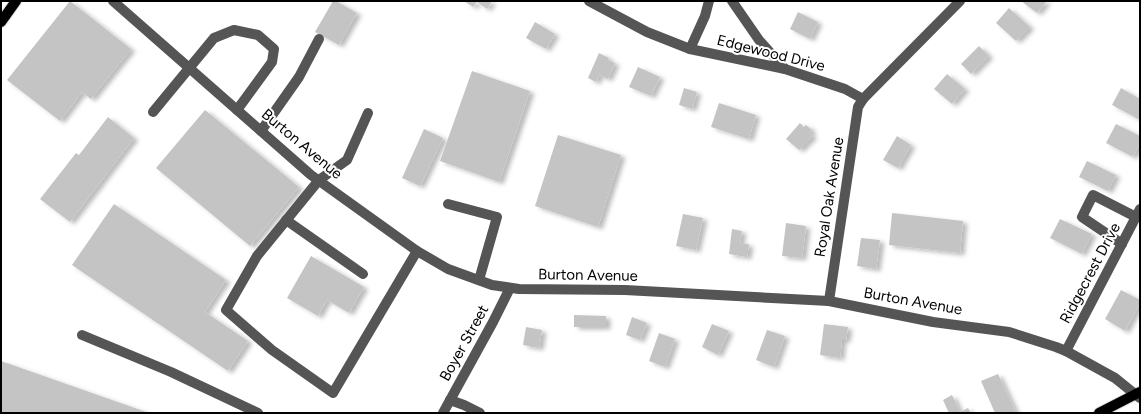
<svg xmlns="http://www.w3.org/2000/svg" width="1141" height="414" font-family="Figtree,sans-serif">
	<defs>
		<filter id="shadow"><feDropShadow dx="4.5" dy="2.5" stdDeviation="2" flood-color="#0004"/></filter>
	</defs>
	<rect width="100%" height="100%" fill="#fff"/>
	<g fill="#c4c4c4" filter="url(#shadow)">
		<polygon points="70,1 131,49 91,99 82,92 60,121 7,80"/>
		<polygon points="333,1 336,1 357,13 339,45 315,32"/>
		<polygon points="464,1 492,1 487,9 477,2 473,7"/>
		<polygon points="1021,1 1047,1 1037,13"/>
		<polygon points="1009,8 1030,27 1016,41 996,23"/>
		<polygon points="798,12 818,22 810,39 790,29"/>
		<polygon points="535,22 555,34 546,49 526,38"/>
		<polygon points="979,46 989,56 971,74 961,64"/>
		<polygon points="599,53 609,58 608,60 615,63 608,79 599,75 596,82 588,78"/>
		<polygon points="638,67 660,77 651,96 629,87"/>
		<polygon points="472,71 530,91 499,182 440,161"/>
		<polygon points="947,74 965,89 952,104 934,89"/>
		<polygon points="684,88 697,92 692,109 679,105"/>
		<polygon points="1121,88 1140,99 1140,120 1112,105"/>
		<polygon points="719,103 756,115 749,139 711,127"/>
		<polygon points="205,110 299,187 250,246 156,168"/>
		<polygon points="108,117 134,138 70,222 40,199 76,153 79,155"/>
		<polygon points="800,123 804,127 806,125 812,130 809,133 813,136 799,150 786,139"/>
		<polygon points="1116,124 1140,136 1140,143 1133,157 1106,143"/>
		<polygon points="424,129 443,138 420,186 402,178"/>
		<polygon points="558,135 621,155 598,227 535,206"/>
		<polygon points="897,136 911,145 898,168 883,160"/>
		<polygon points="1087,161 1116,175 1108,191 1079,177"/>
		<polygon points="114,204 226,280 205,312 248,341 228,371 72,265"/>
		<polygon points="892,213 963,221 960,253 889,245"/>
		<polygon points="683,214 703,218 696,250 676,246"/>
		<polygon points="1060,219 1092,234 1082,254 1050,238"/>
		<polygon points="786,223 806,226 802,258 782,256"/>
		<polygon points="732,229 742,231 740,243 749,244 747,257 729,254"/>
		<polygon points="861,238 880,240 876,269 857,266"/>
		<polygon points="311,256 364,287 349,313 327,300 318,316 287,298"/>
		<polygon points="1121,290 1140,300 1140,303 1125,331 1105,319"/>
		<polygon points="574,315 606,316 606,327 574,327"/>
		<polygon points="632,317 647,323 640,340 626,335"/>
		<polygon points="712,324 729,331 718,355 702,347"/>
		<polygon points="824,324 848,327 846,340 842,340 840,358 820,355"/>
		<polygon points="526,327 542,330 539,348 523,345"/>
		<polygon points="767,330 785,336 774,367 756,360"/>
		<polygon points="659,333 675,339 665,367 649,361"/>
		<polygon points="1,361 149,413 1,413"/>
		<polygon points="998,374 1016,413 995,413 981,381"/>
		<polygon points="952,395 960,412 968,408 971,413 949,413 943,400"/>
	</g>
	<g fill="none" stroke-linecap="round" stroke-linejoin="round">
		<g stroke="#dbdbdb" stroke-width="12">
			<g id="major">
				<polyline points="1,22 16,1"/>
				<polyline points="1099,413 1140,392"/>
			</g>
		</g>
		<g stroke="#555" stroke-width="10">
			<polyline points="113,1 311,175 417,251 448,269 492,285 519,289 625,290 829,301 933,322 1009,332 1056,347 1066,351 1115,378 1140,398"/>
			<polyline points="589,1 647,32 690,49 785,69 845,89 863,99"/>
			<polyline points="732,1 759,40 785,69"/>
			<polyline points="690,49 705,16 709,1"/>
			<polyline points="153,112 214,38 234,30 258,35 274,49 272,62 237,110"/>
			<polyline points="368,113 347,160 319,180 257,256 226,310 272,350 333,393 417,251"/>
			<polyline points="261,131 299,77 319,39"/>
			<polyline points="448,204 497,217 479,280"/>
			<polyline points="286,220 363,274"/>
			<polyline points="1122,244 1082,217 1093,195 1136,217"/>
			<polyline points="829,301 858,107 863,99 960,1"/>
			<polyline points="82,335 171,372 258,413"/>
			<polyline points="1066,351 1140,209"/>
			<polyline points="450,400 464,405 480,413"/>
			<polyline points="443,413 493,322 510,288"/>
		</g>
		<use href="#major" stroke="#000" stroke-width="10"/>
	</g>
	<g text-anchor="middle" stroke-width="4" stroke-linejoin="round" paint-order="stroke">
		<g font-size="15" fill="#000" stroke="#fff">
			<text transform="translate(771 53) rotate(14)" y="5">Edgewood Drive</text>
			<text transform="translate(302 144) rotate(40)" y="5">Burton Avenue</text>
			<text transform="translate(829 197) rotate(-81)" y="5">Royal Oak Avenue</text>
			<text transform="translate(1090 273) rotate(-62)" y="5">Ridgecrest Drive</text>
			<text transform="translate(588 275) rotate(1)" y="5">Burton Avenue</text>
			<text transform="translate(913 301) rotate(10)" y="5">Burton Avenue</text>
			<text transform="translate(464 343) rotate(-61)" y="5">Boyer Street</text>
		</g>
	</g>
	<rect width="1141" height="414" fill="none" stroke="#000000" stroke-width="4"/>
</svg>
